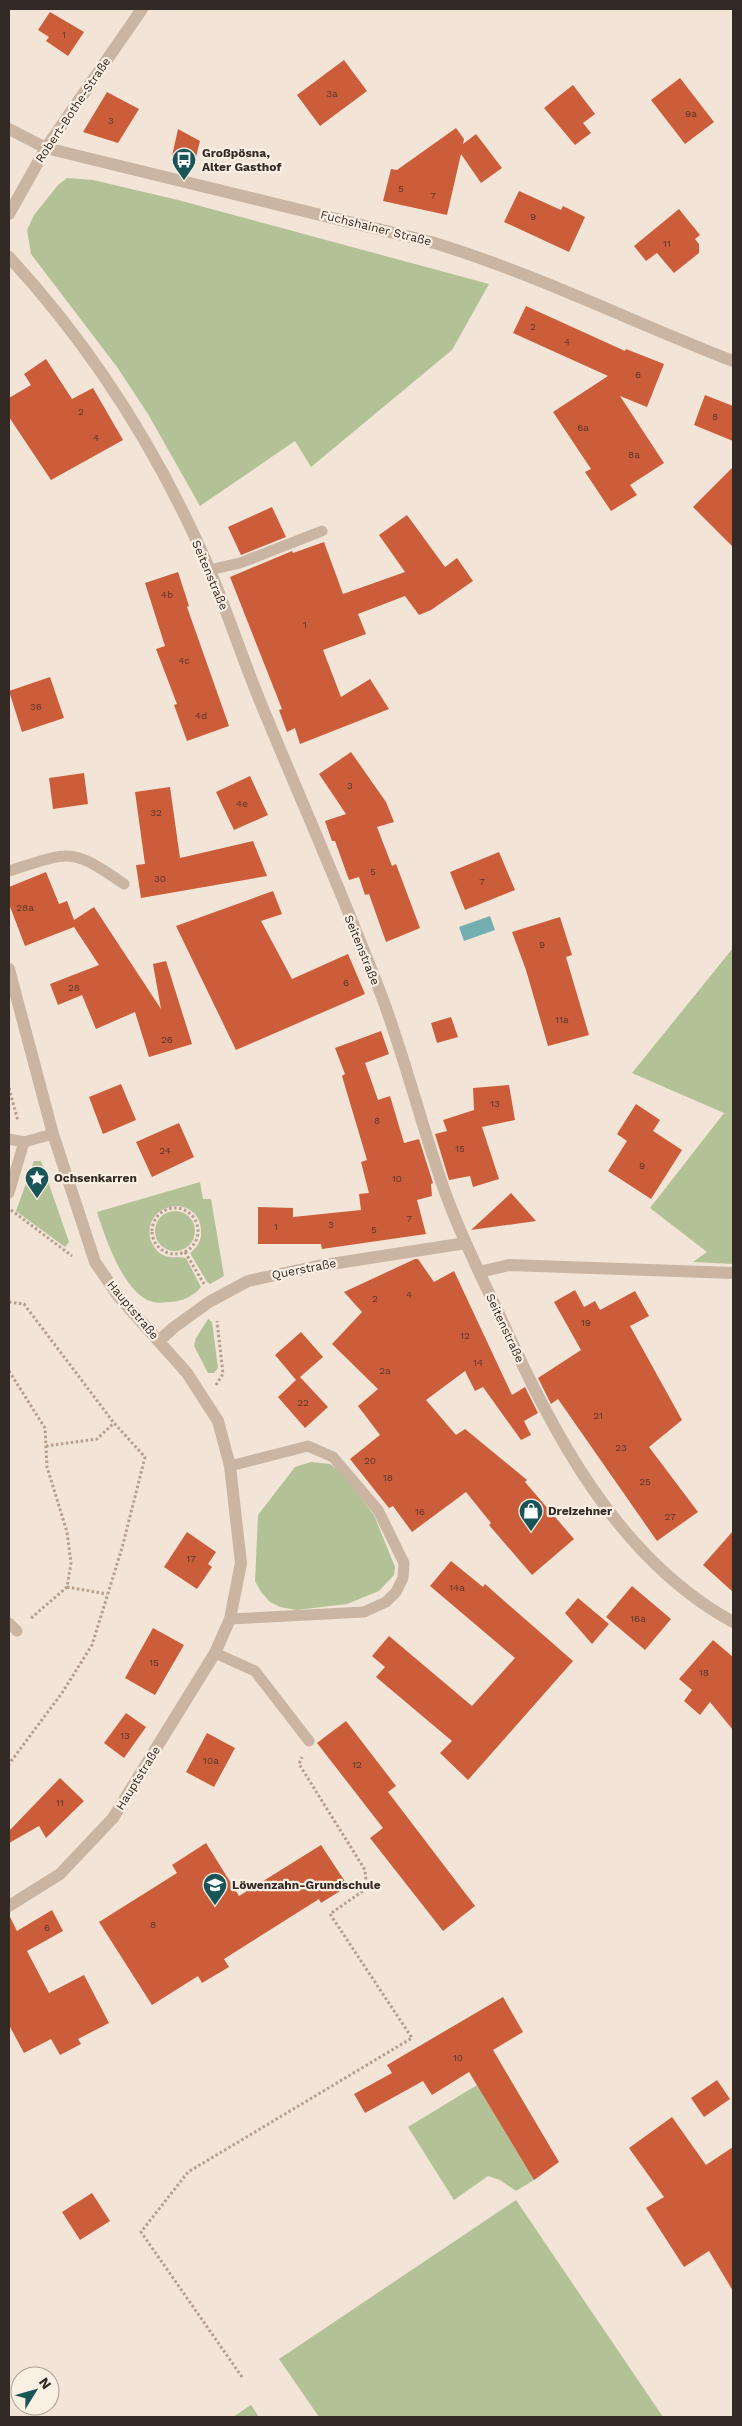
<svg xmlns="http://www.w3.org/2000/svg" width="742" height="2426" viewBox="0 0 742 2426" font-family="'Work Sans',sans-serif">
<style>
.green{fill:#b3c196}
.water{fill:#74aeb0}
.building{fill:#cc5d3b}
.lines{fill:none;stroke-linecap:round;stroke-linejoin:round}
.path{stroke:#b69e8d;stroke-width:3;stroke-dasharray:2.5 2.5;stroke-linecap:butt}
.service{stroke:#cab4a2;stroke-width:11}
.minor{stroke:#cab4a2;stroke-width:12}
.tertiary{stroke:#cab4a2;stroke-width:12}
.labels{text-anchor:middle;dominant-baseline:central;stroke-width:4.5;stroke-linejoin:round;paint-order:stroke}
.number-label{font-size:10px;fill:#5a372a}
.street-label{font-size:12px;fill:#342a25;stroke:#faefe3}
.poi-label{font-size:12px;font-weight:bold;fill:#342a25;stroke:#faefe3;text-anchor:start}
</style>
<rect width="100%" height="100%" fill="#f2e5d7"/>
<path class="green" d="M67,178L93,180L178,200L489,284L452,350L311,467L295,441L200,506L148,414L117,367L31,254L27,230L34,215L58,185Z
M733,948V1264L693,1262L707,1252L650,1208L724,1113L632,1073Z
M34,1161H41L69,1242L65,1247L16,1211Z
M200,1182L203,1199H211L224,1276L210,1284L207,1282L190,1253C197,1248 202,1240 201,1230C199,1194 144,1201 150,1237C151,1244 157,1252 163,1255C171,1259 179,1256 186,1258L201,1287C194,1296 181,1302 168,1302C163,1303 157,1303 153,1302C124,1295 105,1237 97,1212Z
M155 1231a20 20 0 1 1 40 0a20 20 0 1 1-40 0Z
M208,1319L212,1322L218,1368L214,1373H208L194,1346L196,1338Z
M311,1462L330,1464L342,1473L374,1515L395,1567L394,1575L379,1591L347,1604L297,1610L280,1607L270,1602L261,1592L255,1581L258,1515L295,1467Z
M477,2085L534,2180L516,2191L500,2180L488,2176L454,2200L408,2127Z
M516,2200L663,2417H319L279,2359Z
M251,2405L259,2417H233Z"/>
<path class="water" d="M490,916L495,930L464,941L459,927Z"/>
<path class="building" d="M50,12L84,32L68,56L46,41L49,37L38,30Z
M344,60L367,91L320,126L297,95Z
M680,78L714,122L685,144L651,100Z
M573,85L595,114L583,123L591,133L575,145L544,108Z
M107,92L139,109L118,143L83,132Z
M456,128L464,139L463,144L476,134L502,168L481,183L461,154L447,215L383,201L391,169L397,170Z
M178,129L200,141L195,161L172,156Z
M519,191L561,210L563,206L585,217L569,252L504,222Z
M679,209L700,235L695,239L699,244V253L674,273L657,253L646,261L634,246Z
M526,306L625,351L626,349L664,364L647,407L620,396L664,463L630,485L637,495L611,511L585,472L591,469L553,412L608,376L513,333Z
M46,359L72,399L93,388L123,440L51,480L9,417V398L31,385L24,374Z
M705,395L733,406V441L694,425Z
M733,467V547L693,507Z
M272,507L286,537L241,555L228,527Z
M407,515L445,567L457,558L473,581L431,610L419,615L405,596L358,614L366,634L323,650L341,697L370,679L389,709L300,744L295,728L287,732L279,710L282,709L230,577L292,551L293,553L324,542L343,594L405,572L379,535Z
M178,572L189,606L187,607L229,726L187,741L174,705L177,704L156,649L165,646L145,583Z
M50,677L64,718L22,732L9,691Z
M351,752L386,802L394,822L377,827L392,866L396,864L420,928L386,942L369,894L365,895L359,877L349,880L335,841H332L325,821L346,814L319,774Z
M84,773L88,804L53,809L49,778Z
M250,776L268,815L234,830L216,792Z
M170,787L180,858L253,841L267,876L141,898L136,865L145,864L135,792Z
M499,852L515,890L465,910L450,872Z
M46,872L59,904L67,901L74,920L94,907L161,1009L153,964L166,961L192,1044L149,1057L135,1012L96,1029L82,995L58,1005L50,984L99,965L74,927L25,946L9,904V887Z
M273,891L282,914L261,921L292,979L348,954L365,994L236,1050L176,926Z
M560,917L572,955L566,957L589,1035L548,1046L526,970L512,932Z
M451,1017L458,1037L437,1043L431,1023Z
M381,1031L389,1054L365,1063L378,1100L390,1096L404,1143L419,1139L433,1183L431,1184L432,1196L417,1200L426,1234L322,1249L321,1244H258V1207L293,1208V1217L361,1210L359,1194L369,1193L361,1162L367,1160L342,1076L345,1074L335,1048Z
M121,1084L136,1120L103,1134L89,1097Z
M509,1085L515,1120L482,1127L499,1179L473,1187L470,1176L449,1180L435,1134L447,1131L443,1120L474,1110L473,1088Z
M636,1104L660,1120L653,1131L682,1150L651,1199L608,1171L627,1141L617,1134Z
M179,1123L194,1157L152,1177L136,1142Z
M511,1193L536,1221L471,1230Z
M415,1259H418L434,1282L454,1271L512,1395L525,1387L538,1413L524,1421L531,1435L521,1440L483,1387L475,1391L465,1371L426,1400L456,1435L465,1429L527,1480L525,1482L574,1539L532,1575L489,1525L491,1523L466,1492L412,1532L393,1506L389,1508L350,1459L380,1435L358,1406L378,1389L332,1344L362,1312L344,1292Z
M575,1290L584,1307L595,1301L600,1310L635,1291L649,1316L630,1326L682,1420L649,1447L698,1512L657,1541L558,1399L551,1404L538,1378L581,1350L554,1302Z
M301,1332L323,1357L300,1377L328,1407L305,1428L278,1397L296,1380L275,1355Z
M733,1531V1592L703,1565Z
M187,1532L216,1552L208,1564L212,1567L197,1589L164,1567Z
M451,1561L483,1587L485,1584L573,1661L468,1780L440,1753L452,1741L376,1677L385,1667L372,1656L389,1636L472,1706L515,1658L430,1586Z
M632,1586L671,1619L645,1650L606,1617Z
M578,1598L609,1624L592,1644L565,1613Z
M153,1628L184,1645L155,1695L125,1678Z
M713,1640L733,1657V1730L710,1702L700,1715L684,1701L692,1690L679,1679Z
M126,1713L146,1727L124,1758L104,1743Z
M346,1721L396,1786L388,1792L475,1906L443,1931L370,1838L383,1828L317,1743Z
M207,1733L235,1748L214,1787L186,1772Z
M60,1778L84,1801L46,1838L39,1826L9,1843V1831Z
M206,1843L239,1896L321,1845L348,1886L321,1903L319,1899L224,1959L229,1967L202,1983L198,1976L152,2005L99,1922L177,1873L172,1865Z
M52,1910L63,1931L27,1951L49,1993L84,1975L109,2023L78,2039L81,2044L60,2055L51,2039L24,2053L9,2025V1915L17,1931Z
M503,1997L523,2032L493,2050L559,2162L534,2180L469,2072L432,2095L423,2081L365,2113L354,2094L392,2073L387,2065Z
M717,2080L730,2099L704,2117L691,2098Z
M672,2117L706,2165L733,2147V2291L709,2251L684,2267L646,2208L664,2197L629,2148Z
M92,2193L110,2221L80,2240L62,2212Z"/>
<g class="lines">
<path class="path" d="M9,1088L18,1121
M152 1231a23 23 0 1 1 46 0a23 23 0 1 1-46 0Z
M11,1210L72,1256
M185,1252L204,1284
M9,1302L24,1304L114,1423L145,1457L122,1548L92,1645L62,1693L9,1764
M9,1371L45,1428L47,1467L67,1532L71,1563L67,1587L30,1619
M216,1385L223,1374L217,1321
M46,1446L97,1439L114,1423
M67,1587L107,1594
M242,2377L141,2232L188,2172L412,2038L330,1914L363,1891L366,1881L365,1870L299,1764L302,1757"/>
<path class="service" d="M209,570L240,563L322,531
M9,871C69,852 70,846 124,884
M9,1139L24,1142
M9,1193L24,1142L53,1134
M230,1619L364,1612L386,1602L396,1592L403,1578L404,1563L378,1510L333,1457L308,1446L230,1466
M9,1623L17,1631
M215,1653L255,1671L309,1741"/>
<path class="minor" d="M9,214L46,148L142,9
M9,257C91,346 156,448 205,559C226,607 242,658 262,706C302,803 345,899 382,997C406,1061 422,1128 445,1192C460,1234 480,1274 499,1314C552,1431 616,1558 733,1622
M9,969L53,1134L95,1262L119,1297L187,1373L218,1421L230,1466L241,1563L230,1619L215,1653L113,1818L60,1874L9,1906
M479,1272L509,1265L733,1273
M159,1341L173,1328L209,1302L248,1281L318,1266L466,1243"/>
<path class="tertiary" d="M9,129L46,148L431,242C534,273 632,322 733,361"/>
</g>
<defs>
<symbol id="bus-pin" viewBox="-11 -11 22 30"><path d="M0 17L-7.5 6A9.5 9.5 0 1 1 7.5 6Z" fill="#195457" stroke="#faefe3"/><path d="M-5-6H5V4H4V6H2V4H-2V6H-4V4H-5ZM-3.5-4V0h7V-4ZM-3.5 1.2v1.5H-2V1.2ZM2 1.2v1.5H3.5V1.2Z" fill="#fff"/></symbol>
<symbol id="sight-pin" viewBox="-11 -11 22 30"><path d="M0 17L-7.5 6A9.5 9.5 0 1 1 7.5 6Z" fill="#195457" stroke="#faefe3"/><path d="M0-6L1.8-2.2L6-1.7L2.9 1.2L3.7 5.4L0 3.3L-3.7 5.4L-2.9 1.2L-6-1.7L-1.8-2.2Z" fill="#fff"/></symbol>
<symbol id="shop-pin" viewBox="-11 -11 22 30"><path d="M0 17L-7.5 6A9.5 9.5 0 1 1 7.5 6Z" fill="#195457" stroke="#faefe3"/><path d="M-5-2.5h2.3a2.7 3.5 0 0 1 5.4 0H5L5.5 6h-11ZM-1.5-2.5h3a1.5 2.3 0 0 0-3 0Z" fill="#fff"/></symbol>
<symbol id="school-pin" viewBox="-11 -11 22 30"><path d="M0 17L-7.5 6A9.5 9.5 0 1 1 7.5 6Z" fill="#195457" stroke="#faefe3"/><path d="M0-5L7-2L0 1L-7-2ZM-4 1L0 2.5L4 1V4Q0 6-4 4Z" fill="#fff"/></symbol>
</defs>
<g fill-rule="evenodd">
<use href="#bus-pin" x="170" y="146" width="28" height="38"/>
<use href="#sight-pin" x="23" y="1164" width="28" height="38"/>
<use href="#shop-pin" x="517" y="1497" width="28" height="38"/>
<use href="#school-pin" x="201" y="1871" width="28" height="38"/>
</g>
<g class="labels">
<g class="number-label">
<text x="64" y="34">1</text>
<text x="332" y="93">3a</text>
<text x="691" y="113">9a</text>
<text x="111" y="120">3</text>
<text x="401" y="188">5</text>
<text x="433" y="195">7</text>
<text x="533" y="216">9</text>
<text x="667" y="243">11</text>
<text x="533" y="326">2</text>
<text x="567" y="341">4</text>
<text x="638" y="374">6</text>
<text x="81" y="411">2</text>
<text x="715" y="416">8</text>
<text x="583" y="427">6a</text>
<text x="96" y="437">4</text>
<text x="634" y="454">8a</text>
<text x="167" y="594">4b</text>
<text x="305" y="624">1</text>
<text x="184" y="660">4c</text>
<text x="36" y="706">36</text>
<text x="201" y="715">4d</text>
<text x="350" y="785">3</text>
<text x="242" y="803">4e</text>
<text x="156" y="812">32</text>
<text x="373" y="871">5</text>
<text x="160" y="878">30</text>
<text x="482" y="881">7</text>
<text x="25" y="907">28a</text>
<text x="542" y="944">9</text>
<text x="346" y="982">6</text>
<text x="74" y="987">28</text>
<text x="562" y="1019">11a</text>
<text x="167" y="1039">26</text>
<text x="495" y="1103">13</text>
<text x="377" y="1120">8</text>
<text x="460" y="1148">15</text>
<text x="165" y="1150">24</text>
<text x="642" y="1165">9</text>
<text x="397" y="1178">10</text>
<text x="409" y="1218">7</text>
<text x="331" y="1224">3</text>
<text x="276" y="1226">1</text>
<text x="374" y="1229">5</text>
<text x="409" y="1294">4</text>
<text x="375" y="1298">2</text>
<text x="586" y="1322">19</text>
<text x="465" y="1335">12</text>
<text x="478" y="1362">14</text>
<text x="385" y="1370">2a</text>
<text x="303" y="1402">22</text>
<text x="598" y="1415">21</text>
<text x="621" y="1447">23</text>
<text x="370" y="1460">20</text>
<text x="388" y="1477">18</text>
<text x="645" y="1481">25</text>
<text x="420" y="1511">16</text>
<text x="670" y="1516">27</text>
<text x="191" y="1558">17</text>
<text x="457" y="1587">14a</text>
<text x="638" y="1618">16a</text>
<text x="154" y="1662">15</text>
<text x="704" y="1672">18</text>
<text x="125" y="1735">13</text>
<text x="211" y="1760">10a</text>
<text x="357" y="1764">12</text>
<text x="60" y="1802">11</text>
<text x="153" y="1924">8</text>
<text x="47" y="1927">6</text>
<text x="458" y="2057">10</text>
</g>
<g class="street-label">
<text transform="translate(73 110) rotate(-56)">Robert-Bothe-Straße</text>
<text transform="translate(376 228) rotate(14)">Fuchshainer Straße</text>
<text transform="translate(210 575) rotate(67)">Seitenstraße</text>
<text transform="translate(362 950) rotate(68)">Seitenstraße</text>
<text transform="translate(304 1269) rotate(-11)">Querstraße</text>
<text transform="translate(133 1310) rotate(50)">Hauptstraße</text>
<text transform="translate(505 1328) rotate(65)">Seitenstraße</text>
<text transform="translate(138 1778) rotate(-58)">Hauptstraße</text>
</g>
<g class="poi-label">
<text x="202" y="153">Großpösna,<tspan x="202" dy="14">Alter Gasthof</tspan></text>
<text x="54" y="1178">Ochsenkarren</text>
<text x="548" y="1511">Dreizehner</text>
<text x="232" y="1885">Löwenzahn-Grundschule</text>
</g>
</g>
<rect width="742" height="2426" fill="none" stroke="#342a25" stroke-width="20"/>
<g transform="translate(35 2391) rotate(53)"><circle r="24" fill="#faefe3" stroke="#aba097"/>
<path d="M0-4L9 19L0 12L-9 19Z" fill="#195457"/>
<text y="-8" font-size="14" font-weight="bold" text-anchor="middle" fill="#342a25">N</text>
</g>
</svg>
